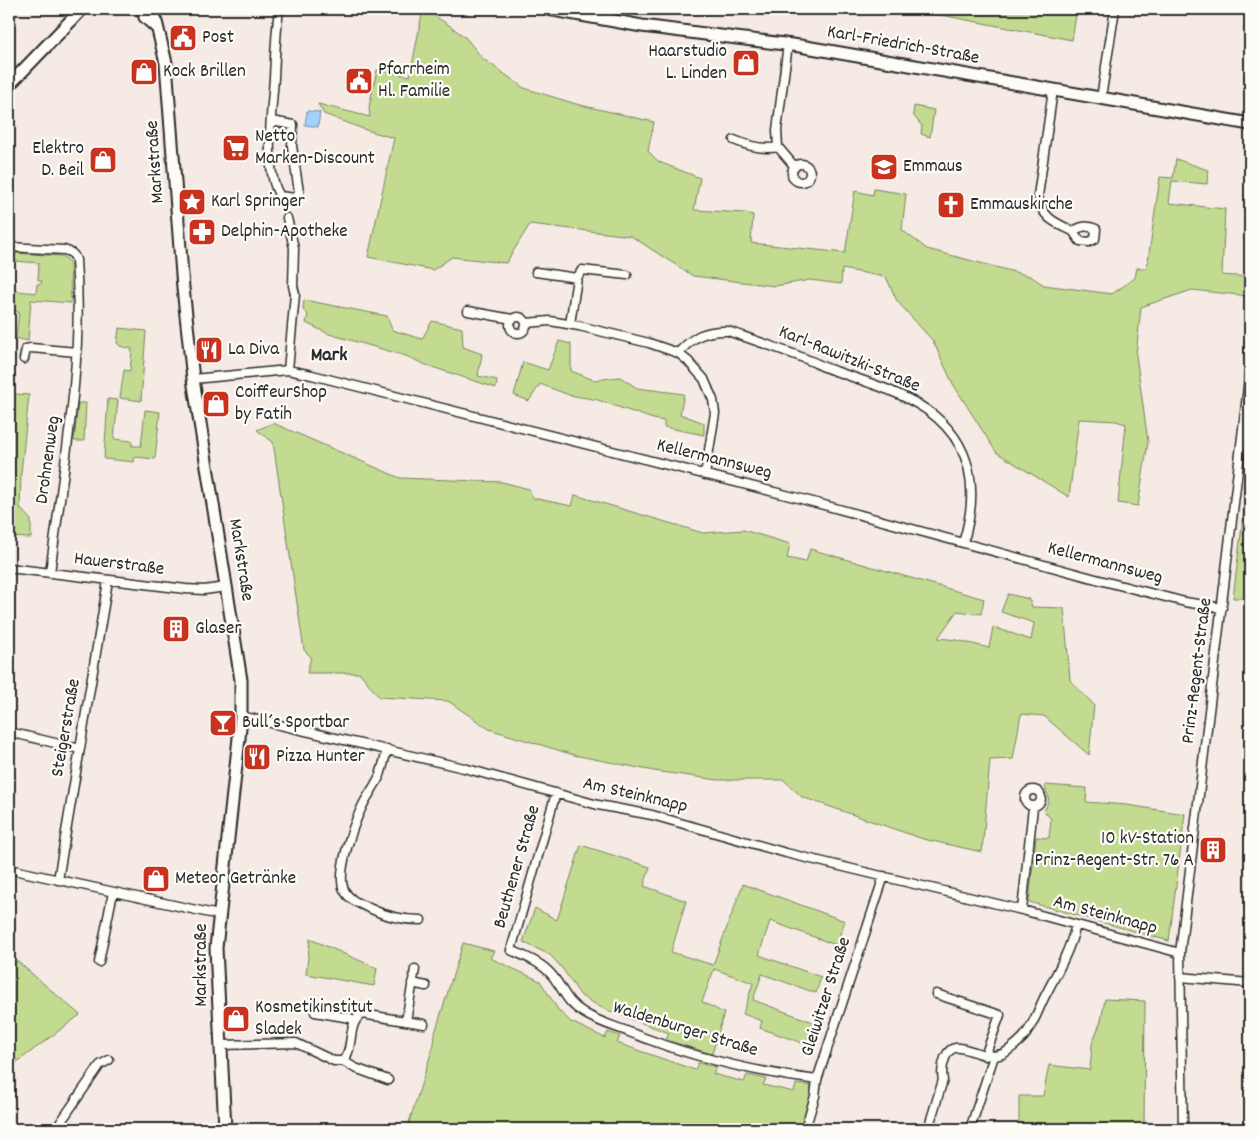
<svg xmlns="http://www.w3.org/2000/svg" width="1259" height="1138" viewBox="0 0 1259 1138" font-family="Dekko,sans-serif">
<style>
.green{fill:#c3db91;stroke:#77835e}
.water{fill:#a1d1fd;stroke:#728fa9}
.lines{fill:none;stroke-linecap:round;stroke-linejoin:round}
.street-casing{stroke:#2b2b2b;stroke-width:11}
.secondary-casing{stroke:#2b2b2b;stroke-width:15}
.street{stroke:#fdfcf7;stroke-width:8}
.secondary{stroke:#fdfcf7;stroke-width:11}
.labels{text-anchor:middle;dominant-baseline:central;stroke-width:4.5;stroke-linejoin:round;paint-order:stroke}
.poi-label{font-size:19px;fill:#2b2b2b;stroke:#fdfcf7;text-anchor:start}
.street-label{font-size:19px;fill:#2b2b2b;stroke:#fdfcf7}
.neighbourhood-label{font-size:20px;font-weight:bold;fill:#2b2b2b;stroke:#fdfcf7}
</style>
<rect width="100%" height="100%" fill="#f6eae4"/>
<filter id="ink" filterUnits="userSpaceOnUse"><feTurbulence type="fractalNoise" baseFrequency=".02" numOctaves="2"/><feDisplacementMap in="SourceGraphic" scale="10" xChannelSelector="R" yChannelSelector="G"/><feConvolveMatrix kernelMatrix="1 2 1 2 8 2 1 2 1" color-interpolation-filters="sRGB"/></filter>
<g filter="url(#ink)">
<path class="green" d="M423,9L449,25L466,38L482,58L524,88L576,104L654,122L648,151L659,162L700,178L694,210L745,213L753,215L751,243L845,253L855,191L873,195L874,189L906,194L902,230L927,249L1030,276L1044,285L1112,294L1135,278L1137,268H1147L1160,177L1173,178L1176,159L1208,170L1207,184L1172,181L1169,203L1225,209L1222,275L1249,277L1248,296L1192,290L1141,307L1136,355L1148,442L1138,506L1118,503L1126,424L1116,421L1079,419L1069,497L996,452L953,384L933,341L897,301L886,277L842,269L841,284L810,280L775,286L693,276L631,236L530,224L506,263L452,257L433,270L368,257L394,138L366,130L324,114L318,104L370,117L369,107L377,70L410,76Z
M864,9H1077L1072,40L925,12Z
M914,106L934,110L930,137L921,134L922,126L913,115Z
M15,253L61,256L67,259L70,264L71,303L31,300L28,341L16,338L19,312L9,311V290L36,293L37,284H41L42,281L38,280L39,263L15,261Z
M304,300L387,316L392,330L422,339L432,321L462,328L463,347L482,354L478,376L497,380L496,388L426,365L406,356L329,334L306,323L308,315L303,310Z
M119,328L146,331L141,401L120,398L124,370L130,371L132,349L120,346L117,343Z
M559,341L571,344V371L594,380L620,377L637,388L684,394L680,414L704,423V435L664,427V421L653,419L598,400L569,395L540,384L529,401L514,395L523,362L548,370Z
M15,394L29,395L21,473L20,508L31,520V538L9,537V426L12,395Z
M108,399L118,400L114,439L132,441V446H141L145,410L160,412L155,459L135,457L134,462L104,459Z
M78,403H86L84,441H74Z
M273,423L400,478L502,482L529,489L533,498L572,506L575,495L703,533L743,530L790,544L787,558L806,562L810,549L984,599L981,614L957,611L938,638L957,640L989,648L993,627L1031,640L1034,623L1001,612L1008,594L1029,599L1032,607L1064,608L1070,680L1094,705L1089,755L1044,716L1021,714L1013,759L990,760L982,852L923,839L802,797L784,780H718L654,771L574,755L489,729L448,701L379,697L360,673H307L311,657L304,650L273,442L257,430Z
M1250,461V598H1233Z
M1045,785L1087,788L1086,802L1127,805L1185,814L1169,941L1029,902L1036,837L1049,838L1051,819L1044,811C1053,794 1046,799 1045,785Z
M581,845L650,867L644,886L686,901L671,952L713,965L743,884L845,921L836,945L770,921L759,955L821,977L816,993L762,974L753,1000L813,1022L805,1044L760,1028L762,1021L743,1014L753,983L714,969L702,1002L724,1013L712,1054L666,1040L669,1033L604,1009L581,996L562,968L550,955L523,942L535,908L557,920Z
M310,939L377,968L374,986L306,974Z
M463,943L494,951L490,958L540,981L559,1011L571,1022L605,1038L608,1032L620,1036L617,1043L695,1070L698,1063L717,1067L713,1074L744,1082L747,1075L766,1079L763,1085L794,1092L796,1084L813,1086L803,1129H407L434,1044L435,1033Z
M17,961L80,1015L9,1068V971Z
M1105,999L1145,1001L1144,1129H1019V1096H1043L1049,1065L1090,1070L1092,1044L1101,1021Z"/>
<path class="water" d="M307,111L320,112L318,127L305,125Z"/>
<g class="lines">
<defs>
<path id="street" d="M788,44L777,130L778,147L795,167
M1053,90L1038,196C1041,217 1055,223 1073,231C1082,226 1087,225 1096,229L1095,239L1089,242L1080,241L1073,231
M1101,98L1115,9
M272,121L293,125L292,146L299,192L295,198L280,196C263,171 272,109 274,78C275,55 276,32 279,9
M734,140C748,146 763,150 778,147
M792 173a9 9 0 1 1 18 0a9 9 0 1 1-18 0Z
M287,218L294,248L293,286L295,294L288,370
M9,247L64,250C70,252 74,253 76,260C84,365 63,469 50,573
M536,272L577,278
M468,311L512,319
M510 325a8 8 0 1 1 16 0a8 8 0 1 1-16 0Z
M526,323L550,321L579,326L649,343L678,353L688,361L704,379L713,400L715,413L705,475
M570,324L577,278L582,270L627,275
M678,353C694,336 705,330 728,331C756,341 784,350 811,361C818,364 825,368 832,370C864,381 899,391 927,410C974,443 979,492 963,543
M24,359L26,349L31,348L77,352
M193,379L288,370L312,375L798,498L1107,582L1185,602L1222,608
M9,568L186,589L204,590L226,587
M241,716L464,768L598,805L652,815L786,853L1022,910L1180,953
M9,732L80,749
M387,749C385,758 383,767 380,775C375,787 366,797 361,809C353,826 336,873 344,890C349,900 360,904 369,908C385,916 402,920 421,920
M1025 798a8 8 0 1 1 16 0a8 8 0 1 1-16 0Z
M556,793L511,950C524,956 540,962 550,973C564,988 564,1001 584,1013C598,1022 614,1026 629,1032C689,1056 753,1072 817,1080
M9,869L219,915
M58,880L108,581
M1022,910L1033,807
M99,962L113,892
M1180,977L1250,983
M412,983L426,986
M936,994L1000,1015L985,1056
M315,1012L350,1018L355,1021
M406,1021L415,969
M221,1045L296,1043L334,1061H343L355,1068L388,1080
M343,1061C355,1048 346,1024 362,1014L424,1024
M56,1129L100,1065L109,1060
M805,1129L815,1096L817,1080L884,876
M928,1129L943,1080C941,1072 942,1066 945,1058C955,1031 982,1067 1006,1052C1013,1047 1021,1041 1026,1034C1034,1023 1039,1008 1045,996C1057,973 1070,950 1076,925
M970,1129L994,1056
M1183,1129L1180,953L1250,370"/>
<path id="secondary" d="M142,9L145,17L156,27
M153,9L166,63L183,288L193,379L241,680V716L239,738L216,948L225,1129
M548,9L642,26L800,46L1250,124
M9,85L82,9"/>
</defs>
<use href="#street" class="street-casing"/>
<use href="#secondary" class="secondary-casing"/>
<use href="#street" class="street"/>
<use href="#secondary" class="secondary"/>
</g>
</g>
<defs>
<symbol id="civic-square" viewBox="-11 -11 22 22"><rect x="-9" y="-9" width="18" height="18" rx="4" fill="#c8321e" stroke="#fdfcf7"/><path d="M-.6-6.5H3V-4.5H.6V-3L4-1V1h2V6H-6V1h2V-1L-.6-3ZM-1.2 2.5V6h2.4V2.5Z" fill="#fff"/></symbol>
<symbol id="shop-square" viewBox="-11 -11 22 22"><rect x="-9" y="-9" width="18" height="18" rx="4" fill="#c8321e" stroke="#fdfcf7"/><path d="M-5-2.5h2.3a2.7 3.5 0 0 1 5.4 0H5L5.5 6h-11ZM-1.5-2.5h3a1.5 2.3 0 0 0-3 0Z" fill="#fff"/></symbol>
<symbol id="supermarket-square" viewBox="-11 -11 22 22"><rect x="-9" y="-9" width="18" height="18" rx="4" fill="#c8321e" stroke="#fdfcf7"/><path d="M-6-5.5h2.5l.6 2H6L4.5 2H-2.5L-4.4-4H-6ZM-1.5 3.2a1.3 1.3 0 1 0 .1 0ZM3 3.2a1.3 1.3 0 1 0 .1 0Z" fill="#fff"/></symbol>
<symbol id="school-square" viewBox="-11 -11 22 22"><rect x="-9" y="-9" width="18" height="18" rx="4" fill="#c8321e" stroke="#fdfcf7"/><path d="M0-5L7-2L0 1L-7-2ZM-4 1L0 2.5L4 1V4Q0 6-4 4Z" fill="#fff"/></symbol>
<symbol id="sight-square" viewBox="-11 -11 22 22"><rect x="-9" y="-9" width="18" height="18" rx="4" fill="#c8321e" stroke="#fdfcf7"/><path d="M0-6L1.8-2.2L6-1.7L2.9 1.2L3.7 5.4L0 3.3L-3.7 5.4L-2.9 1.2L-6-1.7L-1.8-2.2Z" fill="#fff"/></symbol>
<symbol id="church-square" viewBox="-11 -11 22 22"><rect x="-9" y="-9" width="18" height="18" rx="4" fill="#c8321e" stroke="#fdfcf7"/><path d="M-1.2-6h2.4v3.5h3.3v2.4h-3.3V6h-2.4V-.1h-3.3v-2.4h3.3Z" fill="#fff"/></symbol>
<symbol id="pharmacy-square" viewBox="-11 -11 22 22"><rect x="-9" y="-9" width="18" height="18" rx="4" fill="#c8321e" stroke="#fdfcf7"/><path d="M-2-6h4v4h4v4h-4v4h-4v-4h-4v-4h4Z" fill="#fff"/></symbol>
<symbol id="restaurant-square" viewBox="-11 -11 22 22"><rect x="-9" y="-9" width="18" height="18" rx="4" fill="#c8321e" stroke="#fdfcf7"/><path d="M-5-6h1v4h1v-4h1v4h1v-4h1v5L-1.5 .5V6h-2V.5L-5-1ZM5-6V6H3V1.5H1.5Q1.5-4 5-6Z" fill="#fff"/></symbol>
<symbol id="building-square" viewBox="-11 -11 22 22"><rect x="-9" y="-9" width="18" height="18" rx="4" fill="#c8321e" stroke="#fdfcf7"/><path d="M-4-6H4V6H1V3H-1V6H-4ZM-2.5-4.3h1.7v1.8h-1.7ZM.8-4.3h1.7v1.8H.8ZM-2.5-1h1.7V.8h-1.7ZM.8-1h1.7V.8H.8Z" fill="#fff"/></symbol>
<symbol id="bar-square" viewBox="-11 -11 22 22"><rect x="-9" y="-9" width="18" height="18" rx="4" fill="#c8321e" stroke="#fdfcf7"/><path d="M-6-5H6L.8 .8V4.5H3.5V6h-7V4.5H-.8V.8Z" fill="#fff"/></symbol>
</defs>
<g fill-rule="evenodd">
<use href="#civic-square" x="167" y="22" width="32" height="32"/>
<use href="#shop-square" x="730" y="47" width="32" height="32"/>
<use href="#shop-square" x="128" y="56" width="32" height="32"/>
<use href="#civic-square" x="343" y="65" width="32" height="32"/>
<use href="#supermarket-square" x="220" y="132" width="32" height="32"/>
<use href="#shop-square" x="87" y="144" width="32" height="32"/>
<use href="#school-square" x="868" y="151" width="32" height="32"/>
<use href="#sight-square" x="176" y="186" width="32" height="32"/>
<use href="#church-square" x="935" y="189" width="32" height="32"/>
<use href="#pharmacy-square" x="186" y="216" width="32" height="32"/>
<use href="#restaurant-square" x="193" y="334" width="32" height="32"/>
<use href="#shop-square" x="200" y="388" width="32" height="32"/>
<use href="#building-square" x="160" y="613" width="32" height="32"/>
<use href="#bar-square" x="207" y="707" width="32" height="32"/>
<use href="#restaurant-square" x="241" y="741" width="32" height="32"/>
<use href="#building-square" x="1197" y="834" width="32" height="32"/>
<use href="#shop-square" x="140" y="863" width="32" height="32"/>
<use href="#shop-square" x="220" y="1003" width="32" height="32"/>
</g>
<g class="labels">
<g class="poi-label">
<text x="202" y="38">Post</text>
<text x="727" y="52" text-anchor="end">Haarstudio<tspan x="727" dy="22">L. Linden</tspan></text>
<text x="378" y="70">Pfarrheim<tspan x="378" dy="22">Hl. Familie</tspan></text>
<text x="163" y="72">Kock Brillen</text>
<text x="255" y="137">Netto<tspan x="255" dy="22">Marken-Discount</tspan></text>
<text x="84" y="149" text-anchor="end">Elektro<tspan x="84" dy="22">D. Beil</tspan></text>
<text x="903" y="167">Emmaus</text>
<text x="211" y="202">Karl Springer</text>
<text x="970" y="205">Emmauskirche</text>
<text x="221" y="232">Delphin-Apotheke</text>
<text x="228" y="350">La Diva</text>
<text x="235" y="393">CoiffeurShop<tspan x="235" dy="22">by Fatih</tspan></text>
<text x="195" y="629">Glaser</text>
<text x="242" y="723">Bull´s Sportbar</text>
<text x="276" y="757">Pizza Hunter</text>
<text x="1194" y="839" text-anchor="end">10 kV-Station<tspan x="1194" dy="22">Prinz-Regent-Str. 76 A</tspan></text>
<text x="175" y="879">Meteor Getränke</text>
<text x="255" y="1008">Kosmetikinstitut<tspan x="255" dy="22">Sladek</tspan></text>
</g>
<g class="street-label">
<text transform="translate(903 46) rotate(10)">Karl-Friedrich-Straße</text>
<text transform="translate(156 162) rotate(-94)">Markstraße</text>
<text transform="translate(849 360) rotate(22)">Karl-Rawitzki-Straße</text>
<text transform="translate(49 460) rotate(-82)">Drohnenweg</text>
<text transform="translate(714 460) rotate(14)">Kellermannsweg</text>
<text transform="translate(240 560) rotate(81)">Markstraße</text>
<text transform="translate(1105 564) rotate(15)">Kellermannsweg</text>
<text transform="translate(119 565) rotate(7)">Hauerstraße</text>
<text transform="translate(1198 671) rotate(-83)">Prinz-Regent-Straße</text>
<text transform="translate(67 728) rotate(-80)">Steigerstraße</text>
<text transform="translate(635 796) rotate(13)">Am Steinknapp</text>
<text transform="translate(518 867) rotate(-74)">Beuthener Straße</text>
<text transform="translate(1105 916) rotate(15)">Am Steinknapp</text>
<text transform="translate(202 965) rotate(-90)">Markstraße</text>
<text transform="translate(827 997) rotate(-72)">Gleiwitzer Straße</text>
<text transform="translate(685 1030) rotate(17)">Waldenburger Straße</text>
</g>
<g class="neighbourhood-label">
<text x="329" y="356">Mark</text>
</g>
</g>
<rect width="1259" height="1138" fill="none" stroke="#fdfcf7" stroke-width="30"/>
<rect x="15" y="15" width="1229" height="1108" fill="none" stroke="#2b2b2b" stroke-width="2" filter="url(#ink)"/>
</svg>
